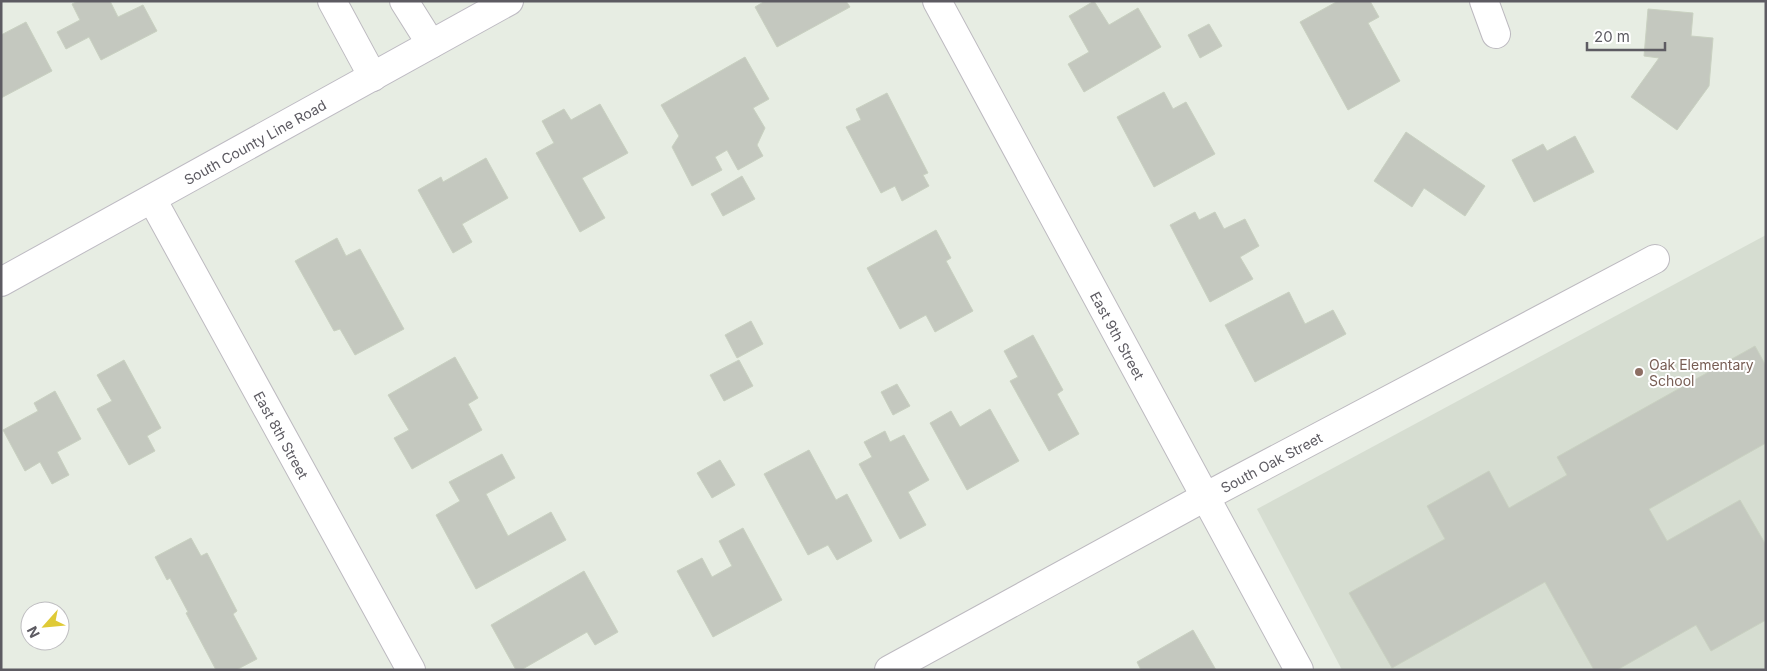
<svg xmlns="http://www.w3.org/2000/svg" width="1767" height="671" viewBox="0 0 1767 671" font-family="Inter,sans-serif">
<style>
.education{fill:#d6ddd1}
.building{fill:#c4c8bf;stroke:#c9d1c1}
.lines{fill:none;stroke-linecap:round;stroke-linejoin:round}
.minor-casing{stroke:#bdbac0;stroke-width:30}
.secondary-casing{stroke:#bebbc3;stroke-width:30}
.minor{stroke:#fff;stroke-width:28}
.secondary{stroke:#fff;stroke-width:28}
.education-dot{fill:#8d6e63;stroke:#fff;stroke-width:2}
.labels{text-anchor:middle;dominant-baseline:central;stroke-width:4;stroke-linejoin:round;paint-order:stroke}
.street-label{font-size:14px;fill:#5d5b62;stroke:#fff}
.education-label{font-size:14px;fill:#785e54;stroke:#fff;text-anchor:start}
</style>
<rect width="100%" height="100%" fill="#e7ede3"/>
<path class="education" d="M1766,235V670H1342L1257,509Z"/>
<path class="building" d="M78,1H110L118,17L143,5L157,31L101,60L89,37L66,49L57,32L80,20L72,4Z
M765,1H846L850,7L777,47L755,7Z
M1094,1L1109,25L1138,8L1161,47L1084,92L1068,64L1089,52L1069,16Z
M1338,1H1370L1379,17L1368,23L1400,81L1348,110L1300,22Z
M1648,9L1693,13L1691,36L1713,38L1709,86L1677,130L1631,97L1659,58L1644,56Z
M26,22L52,71L1,98V35Z
M1209,24L1222,46L1200,58L1188,35Z
M745,57L769,99L753,108L765,128L757,145L763,156L738,170L727,150L715,157L722,170L692,186L672,147L679,136L661,105Z
M1164,92L1173,109L1186,102L1215,154L1154,187L1117,117Z
M887,93L928,173L923,175L929,186L902,201L895,186L881,193L846,127L861,120L856,109Z
M600,104L628,153L582,178L605,218L580,232L536,153L554,143L542,121L564,109L571,120Z
M1406,132L1485,186L1465,216L1424,188L1412,207L1374,181Z
M1575,136L1594,172L1534,202L1512,160L1543,144L1547,151Z
M486,158L508,198L462,224L472,242L453,253L418,190L441,177L443,182Z
M742,176L755,199L723,216L711,194Z
M1195,212L1199,220L1215,212L1224,229L1245,219L1259,246L1240,257L1253,279L1210,302L1170,225Z
M936,230L951,258L946,261L973,311L935,332L926,315L900,329L867,268Z
M337,238L346,256L360,249L404,329L355,355L340,329L334,331L295,261Z
M1289,292L1305,324L1333,310L1346,334L1255,382L1225,325Z
M751,321L763,344L737,358L725,335Z
M1033,335L1063,390L1057,394L1079,434L1049,451L1010,381L1018,377L1004,351Z
M1755,346L1766,366V443L1649,509L1667,541L1740,500L1766,545V620L1711,651L1696,625L1617,670H1594L1545,582L1392,668L1349,593L1445,539L1427,506L1489,471L1509,508L1567,475L1557,457Z
M455,357L478,398L468,404L482,430L412,469L394,438L409,430L388,395Z
M124,360L161,428L147,436L155,451L129,465L97,409L112,401L97,375Z
M739,360L753,386L724,401L710,375Z
M897,384L910,406L893,415L881,392Z
M55,391L81,439L57,452L69,475L52,484L40,462L25,471L3,430L38,411L34,403Z
M990,409L1019,461L967,490L930,423L951,411L960,427Z
M885,431L890,442L904,435L929,480L908,492L926,525L900,539L859,464L872,457L864,442Z
M809,450L836,500L847,494L872,541L837,560L828,545L808,555L764,474Z
M502,454L515,478L486,494L508,536L551,512L566,540L476,589L436,515L460,501L449,482Z
M720,460L735,485L712,498L697,473Z
M743,528L782,600L713,637L677,571L702,558L712,577L732,566L719,541Z
M191,538L201,556L207,553L237,611L233,614L257,659L236,670H216L186,613L188,612L170,578L167,580L155,557Z
M584,571L618,632L595,645L587,632L521,670H516L491,625Z
M1193,630L1216,670H1141L1137,662Z"/>
<g class="lines">
<defs>
<g id="minor">
<path d="M332,1L373,77"/>
<path d="M404,1L431,44"/>
<path id="s1" d="M937,1L1299,670"/>
<path d="M1484,1L1496,34"/>
<path id="s2" d="M152,199L411,670"/>
<path id="s3" d="M889,670L1205,497L1655,259"/>
</g>
<g id="secondary">
<path id="s4" d="M1,282L509,1"/>
</g>
</defs>
<use href="#minor" class="minor-casing"/>
<use href="#secondary" class="secondary-casing"/>
<use href="#minor" class="minor"/>
<use href="#secondary" class="secondary"/>
</g>
<circle class="education-dot" cx="1639" cy="372" r="5"/>
<g class="labels">
<g class="street-label">
<text stroke="none"><textPath href="#s4" startOffset="290">South County Line Road</textPath></text>
<text stroke="none"><textPath href="#s1" startOffset="380">East 9th Street</textPath></text>
<text stroke="none"><textPath href="#s2" startOffset="269">East 8th Street</textPath></text>
<text stroke="none"><textPath href="#s3" startOffset="435">South Oak Street</textPath></text>
</g>
<g class="education-label">
<text x="1649" y="364">Oak Elementary<tspan x="1649" dy="16">School</tspan></text>
</g>
</g>
<rect width="1767" height="671" fill="none" stroke="#5d5b62" stroke-width="5"/>
<g transform="translate(45 626) rotate(243)"><circle r="24" fill="#ffffff" stroke="#bebdc0"/>
<path d="M0-4L9 19L0 12L-9 19Z" fill="#dfca36"/>
<text y="-8" font-size="14" font-weight="bold" text-anchor="middle" fill="#5d5b62">N</text>
</g>
<path d="M1587 42v8h78v-8" fill="none" stroke="#5d5b62" stroke-width="2.5"/>
<text x="1594" y="42" font-size="15" fill="#5d5b62" stroke="#ffffff" stroke-width="4" paint-order="stroke">20 m</text>
</svg>
